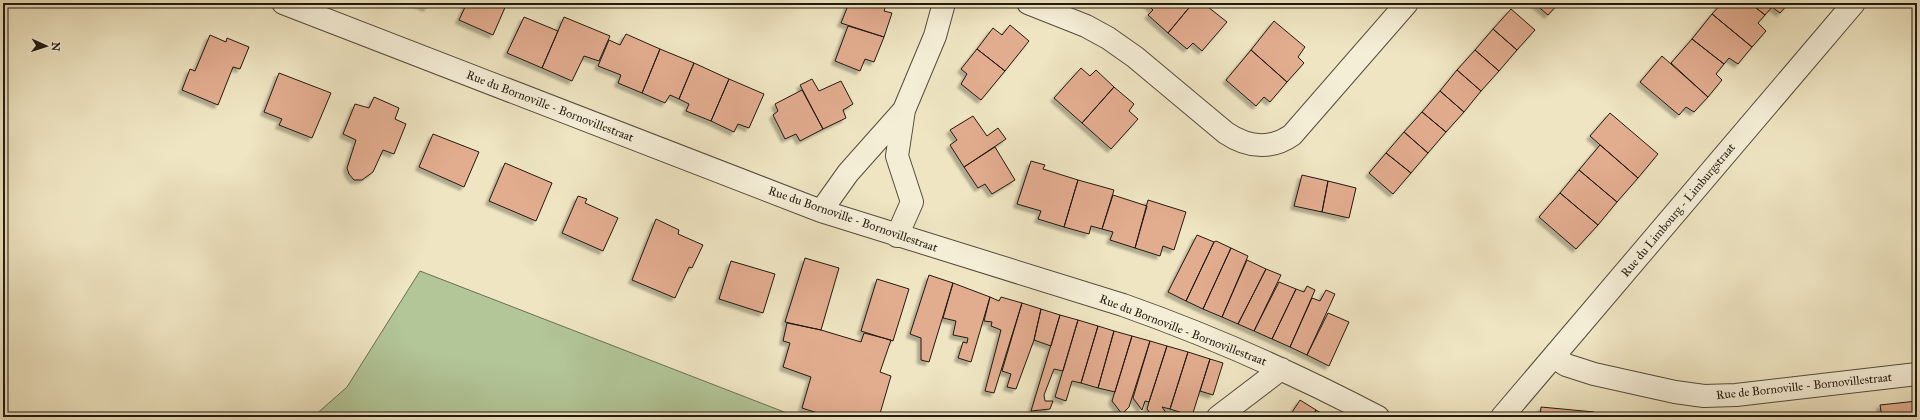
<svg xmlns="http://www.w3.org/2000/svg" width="1920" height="420" viewBox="0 0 1920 420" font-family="'IM FELL Great Primer',serif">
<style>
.green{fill:#b2c698;stroke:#6a7054}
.building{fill:#e2ac8f;stroke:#211a0f;filter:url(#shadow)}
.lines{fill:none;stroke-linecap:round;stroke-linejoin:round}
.street-casing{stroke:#544d3c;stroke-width:24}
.street{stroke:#f5eed7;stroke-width:22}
.labels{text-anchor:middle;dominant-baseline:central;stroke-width:3.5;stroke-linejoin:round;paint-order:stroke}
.street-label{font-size:12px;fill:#211a0f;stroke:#f5eed7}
</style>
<defs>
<filter id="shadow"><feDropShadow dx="-3.5" dy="3.5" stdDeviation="1" flood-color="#0004"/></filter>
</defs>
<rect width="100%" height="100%" fill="#efe5c2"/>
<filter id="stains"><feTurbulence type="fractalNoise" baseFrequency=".005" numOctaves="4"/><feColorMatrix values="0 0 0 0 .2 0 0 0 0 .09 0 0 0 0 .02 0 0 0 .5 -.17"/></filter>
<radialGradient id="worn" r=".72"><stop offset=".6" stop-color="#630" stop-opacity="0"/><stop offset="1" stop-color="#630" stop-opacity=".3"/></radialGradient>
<path class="green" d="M420,271L797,417H313L347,387Z"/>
<path class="building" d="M416,3H429L427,8Z
M467,3H507L493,35L459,20Z
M849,3H887L884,11L892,13L884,37L841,23Z
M1146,3H1193L1168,33L1148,15L1153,10Z
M1193,3H1203L1227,22L1202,51L1193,43L1187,49L1168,33Z
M1534,3H1559L1548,15Z
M1722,3H1750L1765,15L1758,23L1766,31L1752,47L1712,14Z
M1750,3H1789L1780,13L1772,7L1765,15Z
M1511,9L1535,30L1517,50L1493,29Z
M1712,14L1752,47L1738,64L1729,58L1724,64L1692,39Z
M524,17L558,31L542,68L507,53Z
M564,17L610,36L599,61L584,56L572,81L542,68Z
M1274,21L1305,47L1298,57L1304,63L1287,82L1251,50Z
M1010,25L1029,41L1005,71L977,49L993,28L1002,35Z
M848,26L884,37L874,62L865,59L860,71L835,61Z
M1493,29L1517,50L1499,71L1475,50Z
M626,34L660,49L642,93L618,83L621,75L598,66L609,40L620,45Z
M210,35L226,42L227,38L249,47L240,69L233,67L218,105L182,90L190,69L195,71Z
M1692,39L1724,64L1716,74L1722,80L1708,97L1671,63Z
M660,49L694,63L679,99L670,95L665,103L642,93Z
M977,49L1005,71L981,100L961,84L967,74L961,69Z
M1251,50L1287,82L1270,102L1264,97L1256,106L1226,80Z
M1475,50L1499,71L1481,91L1457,70Z
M1662,56L1708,97L1694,112L1686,107L1679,115L1640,82Z
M694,63L729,79L711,121L686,111L689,104L679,99Z
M1081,68L1090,76L1096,70L1114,87L1082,123L1054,98Z
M1457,70L1481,91L1464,112L1440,91Z
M279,73L331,93L312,138L279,125L282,119L264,112Z
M729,79L764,94L749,128L738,124L734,132L711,121Z
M812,79L819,91L841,81L853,104L843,110L846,118L823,129L800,85Z
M1114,87L1134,104L1129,111L1138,119L1111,149L1082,123Z
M802,90L823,129L800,141L796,134L785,139L773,115L778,111L775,104Z
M1440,91L1464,112L1446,132L1422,112Z
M374,97L399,108L395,119L406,124L394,154L383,150L373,172L362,180H354L349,174L347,168L356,140L343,134L355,104L369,108Z
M1422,112L1446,132L1428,153L1404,132Z
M1610,113L1658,154L1638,178L1590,136Z
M973,116L987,136L998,128L1006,139L964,167L950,145L957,140L950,130Z
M1404,132L1428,153L1411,173L1386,153Z
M433,134L479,152L464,187L419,167Z
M1600,145L1638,178L1617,202L1579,170Z
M995,147L1015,180L992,194L985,184L978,188L964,167Z
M1386,153L1411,173L1393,194L1369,173Z
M1031,161L1045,165L1043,169L1078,180L1064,227L1038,219L1041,211L1017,204Z
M505,163L552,183L536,221L489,201Z
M1579,170L1617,202L1598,225L1560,193Z
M1302,175L1328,181L1322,212L1294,206Z
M1078,180L1114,190L1102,229L1091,226L1089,234L1064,227Z
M1328,181L1356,188L1349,218L1322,212Z
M1560,193L1598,225L1576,249L1539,217Z
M1113,195L1147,206L1135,248L1110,240L1113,232L1102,229Z
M578,196L587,199L585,203L618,218L603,251L562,233Z
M1148,200L1186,212L1174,250L1163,246L1160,256L1135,248Z
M656,219L679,230L678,234L703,245L692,268L689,267L675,298L632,280Z
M1197,235L1214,242L1186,301L1168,292Z
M1216,241L1231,248L1203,309L1186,301L1214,242Z
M1231,248L1248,256L1222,317L1203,309Z
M805,258L839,268L821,330L785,322Z
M1247,260L1266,269L1238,324L1222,317Z
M731,261L775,274L763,313L719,299Z
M1266,269L1281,275L1254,331L1238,324Z
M929,275L953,283L929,362L921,360V338L910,334Z
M877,279L909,289L893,341L861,331Z
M1279,282L1296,289L1272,339L1254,331Z
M953,283L990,297L971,362L958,358L963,342L967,343L968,338L953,335L956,321L943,318Z
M1307,286L1315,290L1290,347L1272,339L1296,289L1304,292Z
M1326,290L1335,294L1307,355L1290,347L1312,298L1320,301Z
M990,297L999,301L1001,297L1022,303L994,393L985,391L1001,330L991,326L992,322L984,321Z
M1022,303L1041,309L1034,340L1016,389L1007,387L1011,374L1002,371Z
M1041,309L1060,315L1051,346L1034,340Z
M1328,313L1349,322L1329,366L1307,355Z
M1060,315L1078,320L1063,371L1054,369L1044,395L1045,401H1053L1050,409L1031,411Z
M1078,320L1098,326L1081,383L1072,381L1066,401L1055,397Z
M787,323L821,330L861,342L864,333L891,340L880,372L891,376L879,417H830L802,408L811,377L783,367L790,343L783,341Z
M1098,326L1114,331L1098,388L1081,383Z
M1114,331L1132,336L1115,392L1098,388Z
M1132,336L1150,341L1129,407L1122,414L1112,401Z
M1150,341L1167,346L1149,402L1145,401L1142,410L1133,398Z
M1167,346L1188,352L1170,409L1162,407L1169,417H1153L1147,409L1149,402Z
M1188,352L1210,359L1192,416L1170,409Z
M1210,359L1223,363L1213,395L1200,391Z
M1300,400L1316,410L1312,417H1289Z
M1917,401V417H1882L1880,405Z
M1541,407L1594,412L1593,417H1540Z
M1316,410L1328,417H1312Z"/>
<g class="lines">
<defs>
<path id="street" d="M283,3L821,211L1123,305C1211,336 1296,374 1378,417
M1028,3L1086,26L1108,38L1135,57L1226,133C1247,147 1271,150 1292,135L1407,3
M904,110L935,36L944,3
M821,211L848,173L904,110L897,156L912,202L897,236
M1554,357L1566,365L1594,374L1675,392L1704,396L1736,395L1917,374
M1218,417L1281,369
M1502,417L1854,3"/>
</defs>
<use href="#street" class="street-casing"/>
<use href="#street" class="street"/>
</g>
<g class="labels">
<g class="street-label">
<text transform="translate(550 106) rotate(21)">Rue du Bornoville - Bornovillestraat</text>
<text transform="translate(1678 210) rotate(-50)">Rue du Limbourg - Limburgstraat</text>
<text transform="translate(853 219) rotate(19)">Rue du Bornoville - Bornovillestraat</text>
<text transform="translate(1183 330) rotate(21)">Rue du Bornoville - Bornovillestraat</text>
<text transform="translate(1804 386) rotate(-6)">Rue de Bornoville - Bornovillestraat</text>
</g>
</g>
<rect width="1920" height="420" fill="none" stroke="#efe5c2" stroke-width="16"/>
<rect x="4" y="4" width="1912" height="412" fill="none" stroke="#211a0f" stroke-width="2"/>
<rect x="8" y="8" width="1904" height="404" fill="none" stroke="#211a0f"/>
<g transform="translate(46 46) rotate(93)" stroke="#f5eed7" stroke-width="3" paint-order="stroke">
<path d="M0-3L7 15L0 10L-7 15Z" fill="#211a0f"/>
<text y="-6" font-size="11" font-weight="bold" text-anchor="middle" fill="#211a0f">N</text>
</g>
<rect width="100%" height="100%" filter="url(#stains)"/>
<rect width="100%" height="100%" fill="url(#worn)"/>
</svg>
